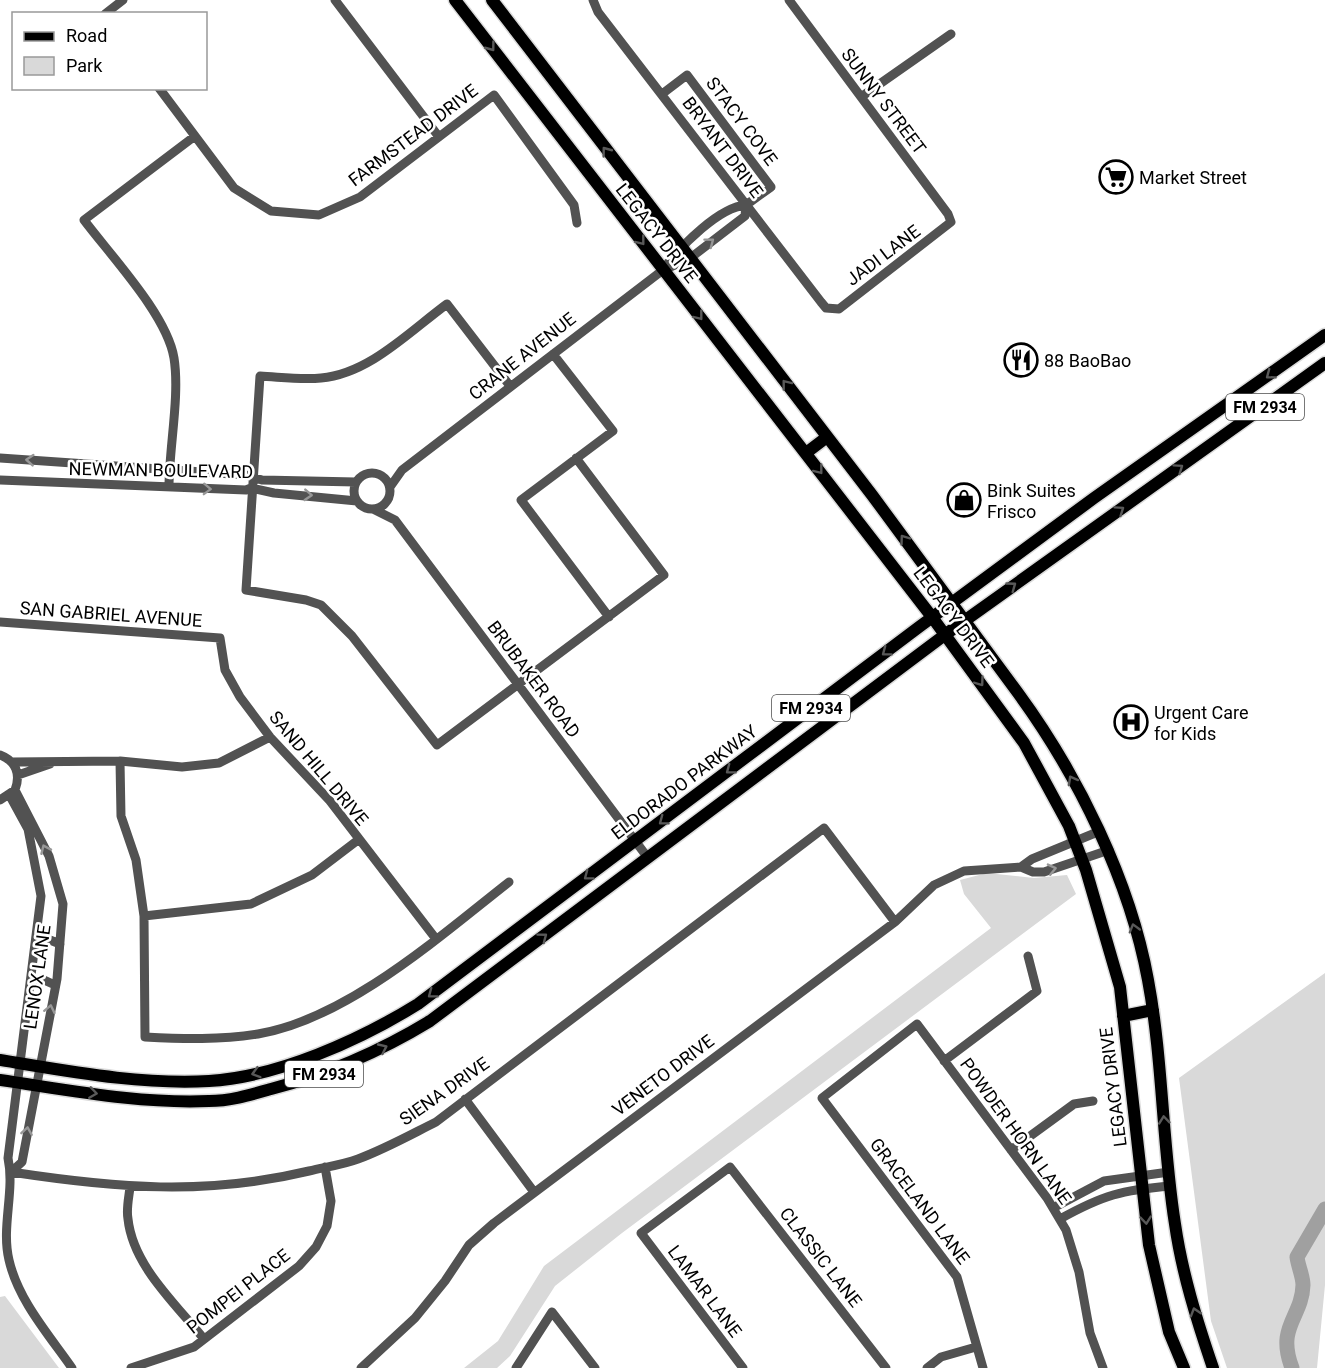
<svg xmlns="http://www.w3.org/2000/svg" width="1325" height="1368" viewBox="0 0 1325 1368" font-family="Roboto,sans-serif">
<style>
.green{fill:#d9d9d9}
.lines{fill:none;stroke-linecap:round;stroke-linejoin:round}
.river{stroke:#a0a0a0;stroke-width:15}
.major-casing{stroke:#dbdbdb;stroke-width:15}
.minor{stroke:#525252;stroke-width:9}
.major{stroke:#000;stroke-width:12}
.oneway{stroke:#595959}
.oneway2{stroke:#979797}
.labels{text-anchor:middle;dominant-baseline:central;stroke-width:5;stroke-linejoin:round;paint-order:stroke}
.shield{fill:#fff;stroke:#4c4c4c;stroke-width:1.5}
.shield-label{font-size:16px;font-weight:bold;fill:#000}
.street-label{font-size:18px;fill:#000;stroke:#fff}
.poi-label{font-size:18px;fill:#000;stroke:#fff;text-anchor:start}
</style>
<rect width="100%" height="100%" fill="#fff"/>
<path class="green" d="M987,873L1034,878L1067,875L1076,894L622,1233L555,1286L510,1356L497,1368H464L498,1341L544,1266L991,928L964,894L960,880Z
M1325,973V1285L1317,1368H1227L1211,1321L1179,1078Z
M5,1296L59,1368H0V1297Z"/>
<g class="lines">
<path class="river" d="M1292,1368C1276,1326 1302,1318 1303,1285C1303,1276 1298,1266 1297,1257L1325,1209"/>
<defs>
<path id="major" d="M455,0L932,617L1024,743L1069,826L1086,870L1120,987L1149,1245L1169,1332L1184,1368
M492,0L872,495L1018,693C1078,775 1130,881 1148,980C1163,1060 1162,1143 1175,1224C1182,1273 1197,1321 1213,1368
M806,453L827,437
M1123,1016L1153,1010
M0,1060C68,1071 140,1085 209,1081C278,1077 360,1040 418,1004L919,627L1094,498L1325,335
M0,1080C69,1090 139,1104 209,1101C230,1101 250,1095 271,1089C328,1074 379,1052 430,1021L946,634L1325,363"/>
</defs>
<use href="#major" class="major-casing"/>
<path class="minor" d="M335,0L439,137
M593,0L598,12L821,302L826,308L839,309L951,222L948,214L789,0
M105,14L123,0
M159,88L234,188L271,211L319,215L360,197L494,95L574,205L577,223
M662,94L687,75L771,187L746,205
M861,97L951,34
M665,267C681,246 719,207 746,205
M553,354L613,431L521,500L609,617
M510,386L447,304C410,331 369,374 321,378C301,380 280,377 260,376L246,590L306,600L321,605L352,636L437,745L664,575L576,458
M0,458L246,475L262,480L356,482
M354 491a18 18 0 1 1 36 0a18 18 0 1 1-36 0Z
M0,480L246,490L251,488L274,493L357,501
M169,487C169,448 180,396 174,358C167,315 111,256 84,220L195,136
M390,487L402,470L663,270L689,259L745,216L746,205
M373,509L395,520L648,858
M0,622L220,638L225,670L240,697L270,737L330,801L436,939
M0,755C16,761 21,774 15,790L0,800
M120,761L121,816L136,860L144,916L145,1037C183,1039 221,1040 258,1034C347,1019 440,936 509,882
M12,762L120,761L182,767L219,763L270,737
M18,775L50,764
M10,796L28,829L41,896L8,1158C15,1191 1,1227 9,1260C18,1300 49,1335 72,1368
M1021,867L1032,859L1100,831
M144,916L251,904L312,875L358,840
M36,943L50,940L60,944
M31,982L44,980L55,985
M944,1061L1037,991L1028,956
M465,1099L534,1192
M1011,1150L1074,1104L1093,1101
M11,1172C116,1188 205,1196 309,1171C325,1167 342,1165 358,1159C385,1149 410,1135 436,1122L824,828L895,922
M11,1172L22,1162L57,979L63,904L49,856L15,790
M130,1187C129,1197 126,1209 128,1219C133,1266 176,1304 204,1339
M1053,1208L1104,1181L1169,1172
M1060,1219C1103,1195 1122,1190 1171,1186
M131,1368L194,1347L299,1266L316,1247L327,1226L331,1201L325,1167
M361,1368L415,1318L445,1281L469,1245L494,1223L895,922L934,885L964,871L1021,867L1033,872H1044L1109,850
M516,1368L552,1312L595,1368
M743,1368L641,1233L730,1167L886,1368
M927,1368L941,1357L976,1347
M983,1368L957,1277L822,1098L917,1024L1047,1198L1066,1230L1079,1272L1090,1333L1103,1368"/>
<use href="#major" class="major"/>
</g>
<defs><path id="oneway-chevron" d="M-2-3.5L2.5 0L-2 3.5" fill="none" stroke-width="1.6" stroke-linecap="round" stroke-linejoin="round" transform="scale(1.5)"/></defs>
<g class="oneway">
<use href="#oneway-chevron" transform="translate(491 47) rotate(53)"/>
<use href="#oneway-chevron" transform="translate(606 151) rotate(-127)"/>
<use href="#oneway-chevron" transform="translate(641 241) rotate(52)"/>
<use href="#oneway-chevron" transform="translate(699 316) rotate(52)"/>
<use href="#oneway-chevron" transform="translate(1270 375) rotate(143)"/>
<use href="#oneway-chevron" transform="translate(786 384) rotate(-128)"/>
<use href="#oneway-chevron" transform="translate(1179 468) rotate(-35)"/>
<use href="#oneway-chevron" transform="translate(819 470) rotate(52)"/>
<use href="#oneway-chevron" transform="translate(1120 510) rotate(-35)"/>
<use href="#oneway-chevron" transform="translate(904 539) rotate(-126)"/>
<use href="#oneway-chevron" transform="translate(1012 586) rotate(-36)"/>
<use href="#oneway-chevron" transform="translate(886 652) rotate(143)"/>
<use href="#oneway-chevron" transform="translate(980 682) rotate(54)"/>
<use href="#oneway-chevron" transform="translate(730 770) rotate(143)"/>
<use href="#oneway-chevron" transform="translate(1072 780) rotate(-119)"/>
<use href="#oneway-chevron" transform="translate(663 821) rotate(143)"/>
<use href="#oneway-chevron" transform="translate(588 876) rotate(143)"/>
<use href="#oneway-chevron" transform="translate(1134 928) rotate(-106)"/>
<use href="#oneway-chevron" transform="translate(543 937) rotate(-37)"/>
<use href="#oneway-chevron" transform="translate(432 994) rotate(143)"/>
<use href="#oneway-chevron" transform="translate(383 1048) rotate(-25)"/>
<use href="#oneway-chevron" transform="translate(256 1073) rotate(164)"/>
<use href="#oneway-chevron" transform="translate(93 1093) rotate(8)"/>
<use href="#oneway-chevron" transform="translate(1164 1120) rotate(-96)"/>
<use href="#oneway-chevron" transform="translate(1146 1220) rotate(84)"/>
<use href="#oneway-chevron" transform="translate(1195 1312) rotate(-107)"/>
</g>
<g class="oneway2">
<use href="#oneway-chevron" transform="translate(710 242) rotate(-37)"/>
<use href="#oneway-chevron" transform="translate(30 460) rotate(-176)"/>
<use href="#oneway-chevron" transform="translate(207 489) rotate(2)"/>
<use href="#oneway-chevron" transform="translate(308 495) rotate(3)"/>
<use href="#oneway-chevron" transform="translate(45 849) rotate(-114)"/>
<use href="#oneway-chevron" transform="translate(1052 869) rotate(-13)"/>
<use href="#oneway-chevron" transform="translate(50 1009) rotate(-78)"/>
<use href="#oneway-chevron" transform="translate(27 1131) rotate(-81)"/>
</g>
<defs>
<symbol id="supermarket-ring" viewBox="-11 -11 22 22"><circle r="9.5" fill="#fff" stroke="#000" stroke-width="1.5"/><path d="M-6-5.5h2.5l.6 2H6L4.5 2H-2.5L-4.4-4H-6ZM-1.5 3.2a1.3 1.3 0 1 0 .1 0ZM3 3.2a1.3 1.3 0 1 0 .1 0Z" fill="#000"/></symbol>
<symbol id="restaurant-ring" viewBox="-11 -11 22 22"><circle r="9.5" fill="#fff" stroke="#000" stroke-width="1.5"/><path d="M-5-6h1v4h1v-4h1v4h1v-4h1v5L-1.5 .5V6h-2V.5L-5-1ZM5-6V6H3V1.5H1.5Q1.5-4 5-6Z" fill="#000"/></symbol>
<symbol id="shop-ring" viewBox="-11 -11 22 22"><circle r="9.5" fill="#fff" stroke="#000" stroke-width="1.5"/><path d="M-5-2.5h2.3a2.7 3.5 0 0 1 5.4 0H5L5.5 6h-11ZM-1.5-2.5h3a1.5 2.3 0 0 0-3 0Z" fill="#000"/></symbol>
<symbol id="hospital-ring" viewBox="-11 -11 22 22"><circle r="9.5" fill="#fff" stroke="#000" stroke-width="1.5"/><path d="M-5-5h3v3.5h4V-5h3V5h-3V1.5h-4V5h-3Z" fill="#000"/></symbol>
</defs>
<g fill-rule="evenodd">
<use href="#supermarket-ring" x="1097" y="158" width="38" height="38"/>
<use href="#restaurant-ring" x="1002" y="341" width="38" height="38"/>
<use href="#shop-ring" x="945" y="481" width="38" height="38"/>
<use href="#hospital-ring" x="1112" y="703" width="38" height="38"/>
</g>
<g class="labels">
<g class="shield">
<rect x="1226" y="394" width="78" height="26" rx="4.5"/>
<rect x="772" y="695" width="78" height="26" rx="4.5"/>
<rect x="285" y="1061" width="78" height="26" rx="4.5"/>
</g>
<g class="shield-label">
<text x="1265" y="407">FM 2934</text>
<text x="811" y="708">FM 2934</text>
<text x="324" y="1074">FM 2934</text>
</g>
<g class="street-label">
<text transform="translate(884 101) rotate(53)">SUNNY STREET</text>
<text transform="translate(742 121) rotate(53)">STACY COVE</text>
<text transform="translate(413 135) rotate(-37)">FARMSTEAD DRIVE</text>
<text transform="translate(723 147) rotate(53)">BRYANT DRIVE</text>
<text transform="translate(657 233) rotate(52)">LEGACY DRIVE</text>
<text transform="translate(883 255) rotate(-37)">JADI LANE</text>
<text transform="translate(522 356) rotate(-38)">CRANE AVENUE</text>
<text transform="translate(161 470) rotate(1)">NEWMAN BOULEVARD</text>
<text transform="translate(111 614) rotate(4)">SAN GABRIEL AVENUE</text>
<text transform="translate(954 617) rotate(53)">LEGACY DRIVE</text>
<text transform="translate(534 679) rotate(53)">BRUBAKER ROAD</text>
<text transform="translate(319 768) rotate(50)">SAND HILL DRIVE</text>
<text transform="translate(684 782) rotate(-37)">ELDORADO PARKWAY</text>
<text transform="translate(37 977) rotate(-82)">LENOX LANE</text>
<text transform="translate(663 1075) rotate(-37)">VENETO DRIVE</text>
<text transform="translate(1113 1087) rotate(-97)">LEGACY DRIVE</text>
<text transform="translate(444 1091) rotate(-35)">SIENA DRIVE</text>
<text transform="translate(1016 1131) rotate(54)">POWDER HORN LANE</text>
<text transform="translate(920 1201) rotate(53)">GRACELAND LANE</text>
<text transform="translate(821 1257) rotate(52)">CLASSIC LANE</text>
<text transform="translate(238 1291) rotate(-38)">POMPEI PLACE</text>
<text transform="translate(705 1291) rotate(53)">LAMAR LANE</text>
</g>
<g class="poi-label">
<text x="1139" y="177">Market Street</text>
<text x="1044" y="360">88 BaoBao</text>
<text x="987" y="490">Bink Suites<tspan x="987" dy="21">Frisco</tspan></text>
<text x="1154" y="712">Urgent Care<tspan x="1154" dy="21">for Kids</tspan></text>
</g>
</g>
<rect x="12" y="12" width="195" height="78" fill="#ffffff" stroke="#999999" stroke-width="1.5"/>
<rect x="24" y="32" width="30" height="9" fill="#000000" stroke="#999999" stroke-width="1.5"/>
<text x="66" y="42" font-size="18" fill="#000000">Road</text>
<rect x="24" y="57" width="30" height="18" fill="#d9d9d9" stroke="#999999" stroke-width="1.5"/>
<text x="66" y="72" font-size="18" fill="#000000">Park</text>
</svg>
